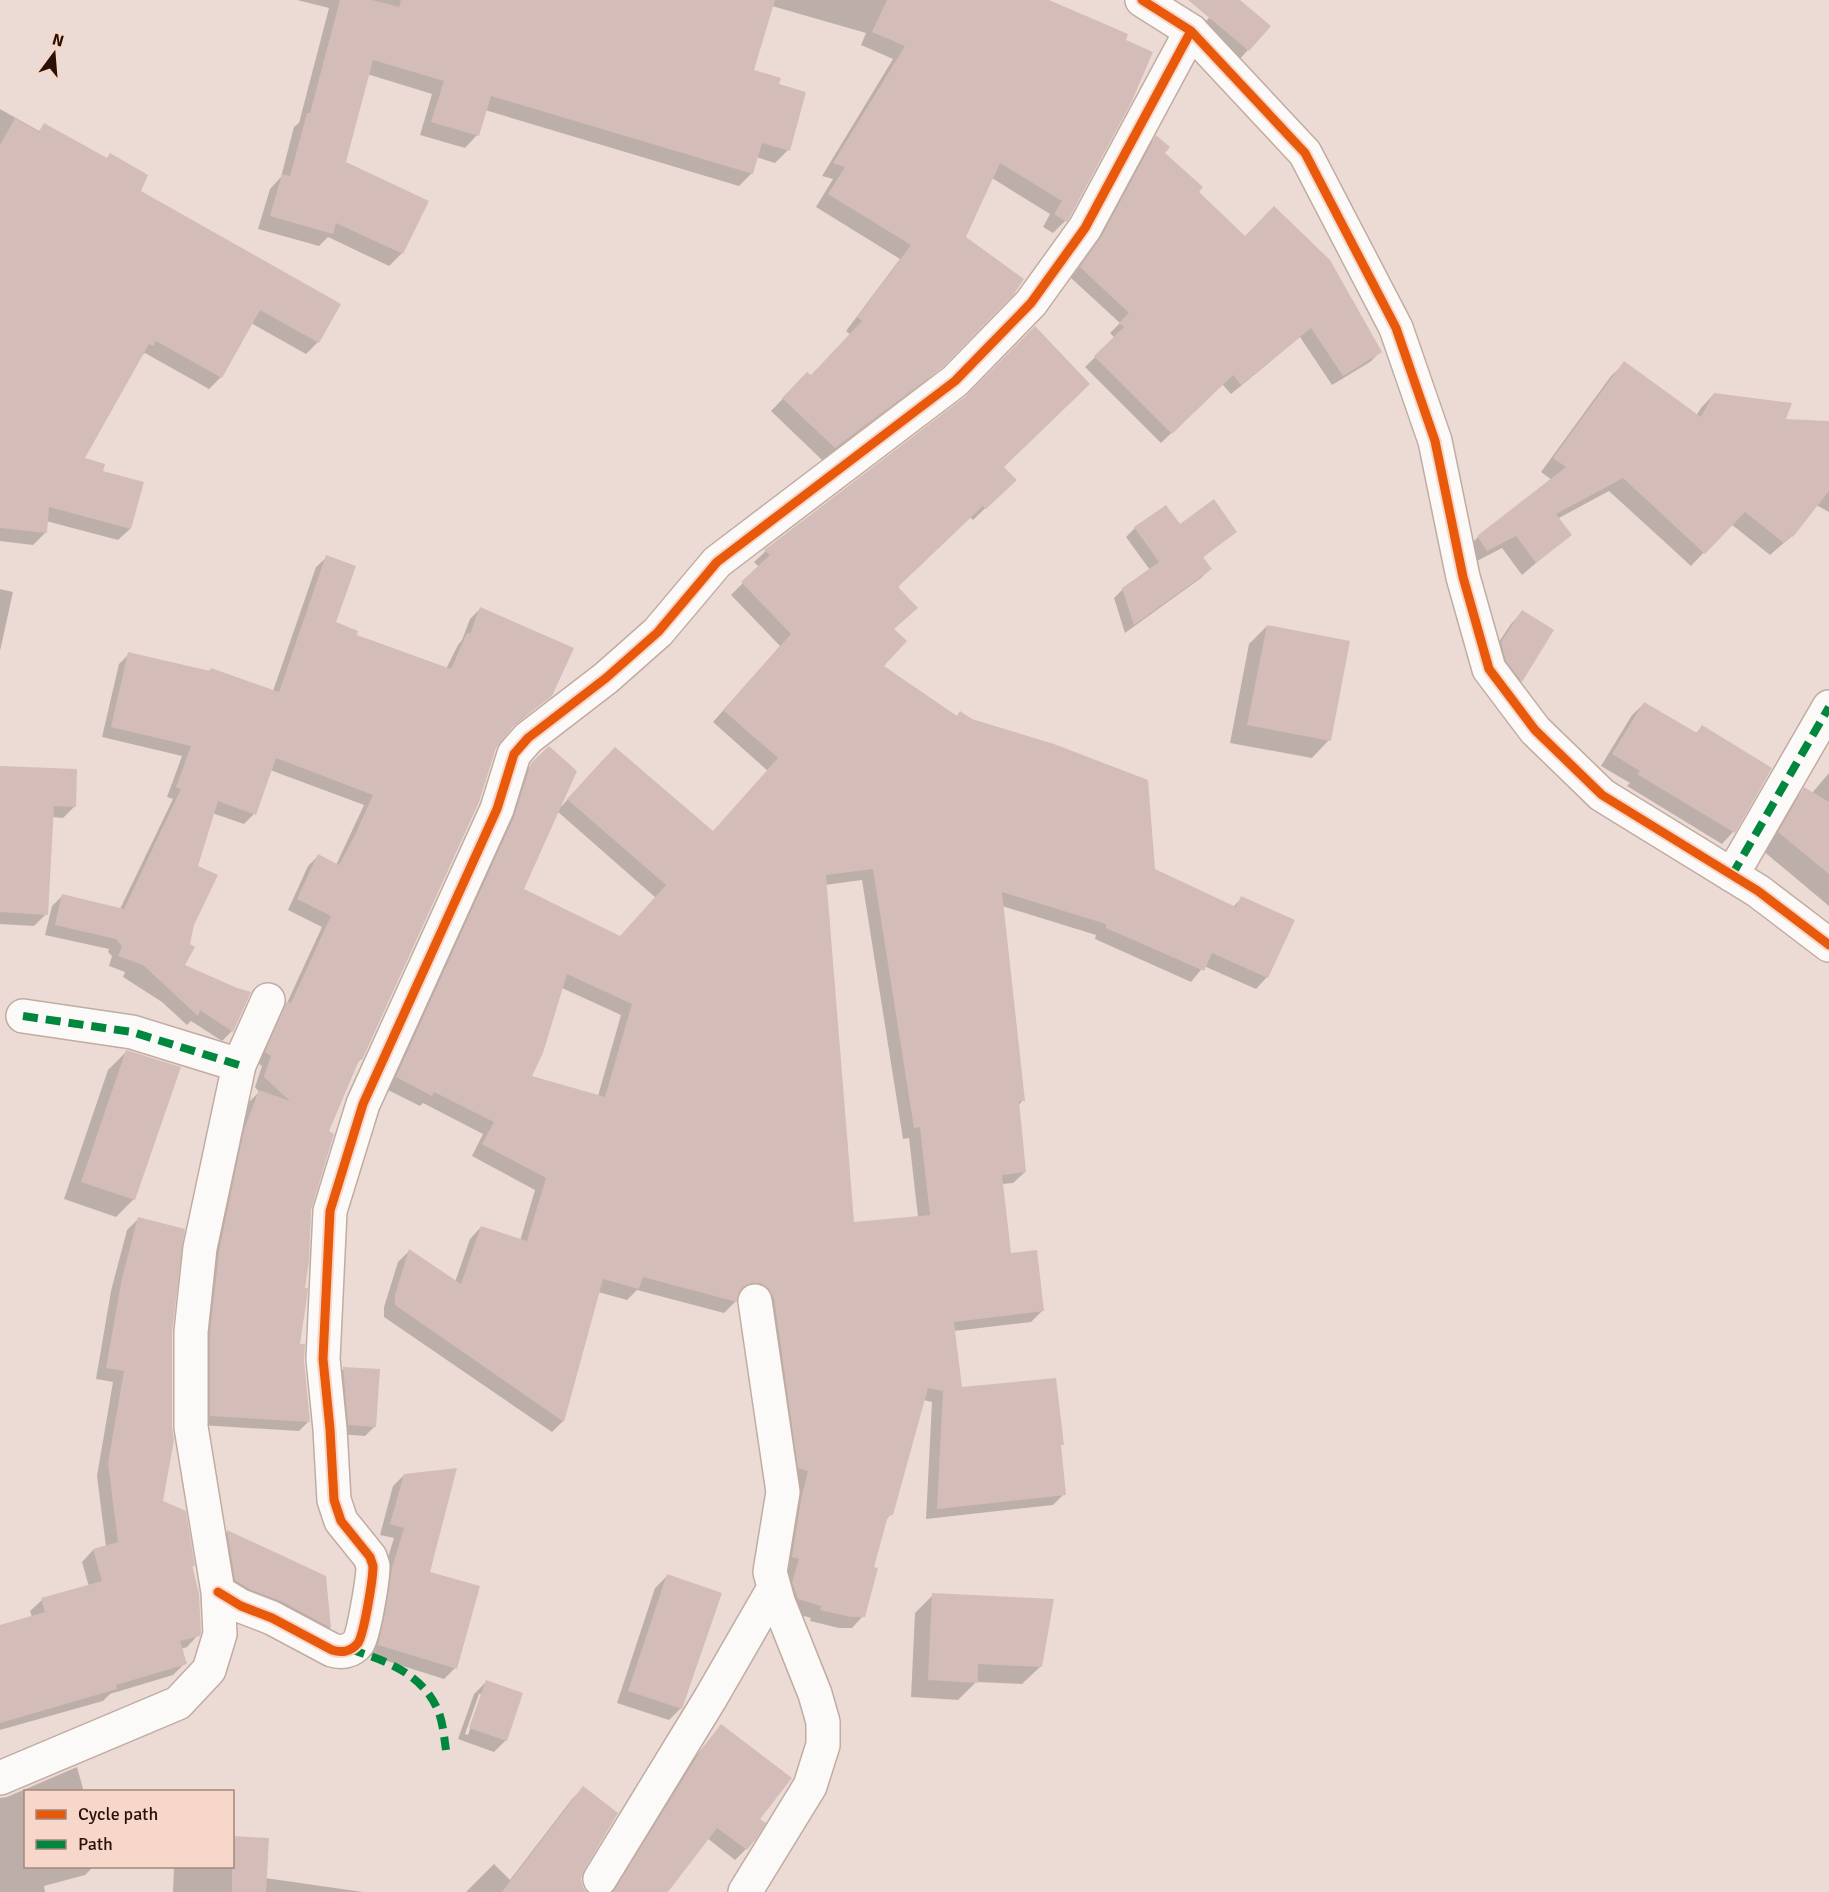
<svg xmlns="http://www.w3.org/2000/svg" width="1829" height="1892" viewBox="0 0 1829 1892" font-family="Signika,sans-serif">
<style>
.shadow{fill:#0003;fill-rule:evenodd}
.building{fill:#d4bdb8;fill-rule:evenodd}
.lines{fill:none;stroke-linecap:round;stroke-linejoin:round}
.minor-casing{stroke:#c1aca2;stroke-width:36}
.tertiary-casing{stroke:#c1aca2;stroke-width:36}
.minor{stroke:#fcfaf9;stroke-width:33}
.tertiary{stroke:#fcfaf9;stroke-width:33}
.quiet{stroke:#00873e;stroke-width:8;stroke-dasharray:15 8;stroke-linecap:butt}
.cycleway-casing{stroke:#f6d7ca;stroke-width:13}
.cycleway{stroke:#e8590c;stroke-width:9}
</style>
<rect width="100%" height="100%" fill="#ecdbd4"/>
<path class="shadow" d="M297,0H1045L1065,221L1053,233L1043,227L1050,214L992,178L964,237L1012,293L928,379L822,460L771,411L795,386L811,377L851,335L846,331L900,259L816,207L833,179L822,176L893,59L861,45L866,33L772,6L752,71L778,85L788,150L775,163L756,157L752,173L739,186L485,110L477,135L465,148L420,135L432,94L367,74L344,163L402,253L389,266L328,237L319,246L258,229L270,189L281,177L294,127L299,123L329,8Z
M1225,0H1237L1248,50L1237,62L1198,30Z
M0,109L39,131L44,125L106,159L110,155L139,192L318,342L306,354L251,323L221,377L209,389L145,353L140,357L83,459L101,472L130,529L118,540L46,521L45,533L33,545L0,541Z
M1156,137L1163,153L1196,192L1245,238L1380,352L1370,362L1332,385L1300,337L1231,394L1222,384L1161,443L1085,367L1115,338L1110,333L1120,323L1071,278L1092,249L1147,147Z
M1625,363L1696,416L1701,408L1714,394L1784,421L1829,423V512L1816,505L1792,536L1770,555L1731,524L1691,566L1609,491L1557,519L1570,534L1522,575L1502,548L1473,563L1465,550L1478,537L1552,480L1541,472L1611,376Z
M1002,467L1003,491L973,520L970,517L898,586L893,630L882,666L1154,870L1233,907L1242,898L1267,977L1256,989L1204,966L1191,982L1095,939L1096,935L1002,906L1023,1100L1018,1106L1025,1172L1013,1183L1002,1184L1010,1254L1042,1311L1031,1322L954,1331L960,1389L1062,1444L1059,1447L1064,1494L1053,1505L926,1519L932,1402L923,1400L891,1514L886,1520L872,1568L863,1616L852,1628H839L810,1621L811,1618L786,1611L781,1594L788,1570L781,1568L750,1294L736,1295L735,1302L724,1313L637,1290L627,1300L598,1292L563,1421L552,1432L384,1317V1307L398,1262L409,1251L455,1282L470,1239L481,1227L520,1241L535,1190L472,1156L483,1134L423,1103L420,1106L386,1089L520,776L549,748L559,809L603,760L712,833L768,771L713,722L780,646L731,595L759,567L754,562L768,549ZM557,811L656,898L620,938L522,890ZM862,880L903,1139L909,1138L918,1217L853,1223L825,885ZM562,988L621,1015L598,1096L530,1077Z
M1179,526L1235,532L1202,558L1210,569L1201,578L1125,633L1114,598L1123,589L1150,570L1126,537L1135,528Z
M327,557L334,623L355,636L446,669L458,645L462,640L470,619L480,609L551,695L510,729L495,747L361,1059L355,1065L327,1131L310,1210L298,1345L303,1361L309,1421L299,1431L200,1425V1344L235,1142L249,1102L259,1092L255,1087L262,1066L256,1062L276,1014L287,1003L322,927L288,910L308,866L318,856L336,865L364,805L270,770L254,814L244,824L212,813L196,866L192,925L183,966L232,1031L222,1041L191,1021L187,1025L162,1002L123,977L125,972L109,966L112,956L108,952L109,949L45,935L52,906L62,896L120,909L173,799L167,797L182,756L102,737L119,664L129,654L208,672L211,669L273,691L316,567Z
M0,589L13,592L0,651Z
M1522,612L1552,631L1521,681L1510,693L1490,655L1511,624Z
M1267,626L1329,740L1312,758L1230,743L1249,644Z
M1644,704L1695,734L1702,727L1770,768L1733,832L1722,844L1627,786L1630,783L1601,766L1632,715Z
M0,768L75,806L63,818L52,817L46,914L34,926L0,924Z
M1829,773V906L1762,850L1787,807L1805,789L1812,793Z
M126,1052L134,1199L116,1217L64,1199L108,1070Z
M138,1219L171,1332L162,1501L184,1512L193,1566L191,1568L198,1635L187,1647L181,1649L185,1663L173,1675L110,1694L103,1701L0,1730V1626L32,1617L30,1611L42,1600L89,1587L82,1562L93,1550L106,1547L97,1476L113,1382L96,1379L111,1291L127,1230Z
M343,1369L375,1426L365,1436L339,1434L334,1378Z
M404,1475L428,1573L455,1668L444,1679L368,1655L381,1580L394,1538L380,1535L393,1486Z
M227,1532L325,1577L330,1628L319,1639L224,1592L216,1543Z
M667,1576L681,1708L669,1720L617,1703L655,1588Z
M933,1595L1040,1667L1022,1684L976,1682L958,1700L911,1697L915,1613Z
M486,1682L506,1740L494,1752L458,1739L474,1694ZM479,1694H482L468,1735L465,1734Z
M721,1726L758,1819L764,1823L745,1850L735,1860L707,1838L666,1892H611L690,1763Z
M77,1767L84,1792H26V1866H94L85,1875L44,1886L45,1892H0V1798L7,1797Z
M583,1788V1869L580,1878L582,1888L585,1892H466L494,1864L510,1880L572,1799Z
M174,1866H232L265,1878L363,1892H173Z"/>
<path class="building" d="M340,0H372L399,7L401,0H775L754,70L781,78L779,84L806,92L790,151L762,143L753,174L491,96L479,136L431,122L444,81L373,60L346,162L429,201L403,254L336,223L333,234L270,216L282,174L290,176L307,113H310Z
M887,0H1049L1128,34L1126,40L1153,52L1131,103L1067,222L1054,214L1062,201L1000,163L966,237L1024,279L1014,294L943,367L835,448L782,398L807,372L811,375L862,321L857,317L911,245L828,194L845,167L833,163L905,46L872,32Z
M1188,0H1240L1271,26L1249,51Z
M15,118L39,132L44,123L107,158L110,153L148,175L141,191L341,304L319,343L260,310L222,378L156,341L153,346L149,344L85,458L105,464L103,471L144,482L131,529L49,507L47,533L0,528V145Z
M1156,135L1170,147L1165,153L1203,187L1199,192L1245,236L1274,206L1330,260L1382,352L1343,376L1311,328L1241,385L1233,375L1172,434L1094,356L1124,327L1119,323L1129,313L1080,267L1101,237Z
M1035,326L1090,384L1004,467L1017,480L986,509L983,506L899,586V588L918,608L894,629L907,641L884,666L957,716L960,711L972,719L1054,744L1148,780L1155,869L1236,907L1241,896L1295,920L1268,978L1212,953L1204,971L1106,928V924L1002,892L1025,1101H1019L1026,1172L1002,1175L1011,1253L1037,1250L1044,1311L954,1322L962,1387L1056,1378L1064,1445H1061L1066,1495L937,1509L943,1391L928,1388L893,1515L888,1516L874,1567L878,1568L865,1617H851L820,1610L821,1606L798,1599L792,1582L799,1559L792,1557L801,1500L808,1471L798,1468L774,1298L769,1289L761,1283H752L743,1287L738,1294L737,1302L643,1277L639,1289L603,1279L564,1422L395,1305V1295L409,1249L461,1284L481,1226L527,1241L546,1178L482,1144L494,1122L434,1092L432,1096L396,1077L514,817L531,763L549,746L577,771L524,889L620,936L666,885L567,799L615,747L713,831L778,758L723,710L791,634L741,582L770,555L764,550L767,548L966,396ZM873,869L914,1128L920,1127L930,1215L854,1222L826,875ZM567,974L632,1004L605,1097L532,1076L543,1053Z
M1624,361L1701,417L1714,393L1792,403L1786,419L1829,421V491L1793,537L1791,535L1784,543L1745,512L1705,554L1623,478L1556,514L1572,535L1536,563L1516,536L1487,551L1477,536L1566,467L1553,458Z
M1214,499L1237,532L1203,557L1212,569L1134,625L1122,588L1159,562L1134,527L1166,505L1180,524Z
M326,555L356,566L336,622L358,631L357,635L451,669L467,633L470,634L480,607L574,648L552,696L516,723L496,748L479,802L362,1060L360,1058L329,1131L334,1134L311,1210L309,1261L305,1288H308L307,1297L300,1344H305L304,1361L310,1422L210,1416V1333L219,1251L244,1130L259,1090L290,1101L264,1077L271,1056L265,1052L286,1002L291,1003L331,916L297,899L318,854L339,865L355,835L373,795L276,758L256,815L218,801L198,866L218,875L194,925L190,944L195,947L185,965L237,988L251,992L233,1032L200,1010L198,1016L143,965L118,956L122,946L116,939L55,925L62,894L124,909L181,789L176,787L191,746L111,727L128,652L210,671L211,668L279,692Z
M1522,610L1554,630L1522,682L1506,661L1501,642Z
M1267,625L1350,641L1331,741L1247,725Z
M1644,702L1697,733L1702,725L1772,768L1735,833L1637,774L1640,771L1612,754Z
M0,766L77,769L76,807L54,806L48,915L0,912Z
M1804,787L1829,802V874L1778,832Z
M126,1050L181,1067L135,1200L81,1182Z
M138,1217L185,1229L172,1332V1427L174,1440L163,1501L186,1511L195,1566L192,1565L199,1594L201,1632L200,1636L180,1641L187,1664L116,1685L117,1689L0,1723V1625L45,1612L41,1598L102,1581L93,1549L118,1542L108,1463L124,1371L106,1368L122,1278Z
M343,1367L380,1369L376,1427L348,1425Z
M457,1468L430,1572L480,1586L457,1669L378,1645L386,1609L392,1568L404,1528L390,1524L404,1474Z
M227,1530L326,1576L331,1628L281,1601L249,1589L235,1580Z
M667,1574L722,1593L682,1709L628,1691Z
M932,1593L1054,1599L1042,1667L978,1664V1683L928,1680Z
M486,1680L523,1693L507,1741L469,1728Z
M721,1724L792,1778L760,1819L766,1823L756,1839L747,1850L717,1828L668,1892H613L701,1750Z
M583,1786L618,1813L584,1870L581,1879L583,1887L587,1892H502Z
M232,1836L269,1838L266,1892H232Z"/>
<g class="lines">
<defs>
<path id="minor" d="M1732,875L1829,707
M23,1016L132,1032L239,1065
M218,1592L241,1606L272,1618L332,1650C341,1653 351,1652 358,1643C364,1634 373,1579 373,1566L370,1557L341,1521L334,1500L330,1429L323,1359L330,1211L363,1104L497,809L514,754L528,738L606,678L658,632L717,562L955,381L1031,303L1085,228L1191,31
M0,1778L178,1703L209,1670L220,1634L218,1592L191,1427V1332L200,1248L239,1065L268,1000
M600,1879L710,1699L774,1588
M745,1892L810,1786L823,1745V1722L815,1694L778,1601L770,1572L783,1492L755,1301"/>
<path id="tertiary" d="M1142,0L1191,31L1305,153L1345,230L1396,328L1435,441L1463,577L1489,669L1535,730L1602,795L1758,891L1829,945"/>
</defs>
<use href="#minor" class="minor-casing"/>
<use href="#tertiary" class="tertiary-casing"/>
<use href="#minor" class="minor"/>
<use href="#tertiary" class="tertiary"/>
<path class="quiet" d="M1732,875L1829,707
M23,1016L132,1032L239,1065
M350,1649C385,1661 420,1672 437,1708C443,1721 444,1737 446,1750"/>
<defs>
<path id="cycleway" d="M1142,0L1191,31L1305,153L1345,230L1396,328L1435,441L1463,577L1489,669L1535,730L1602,795L1758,891L1829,945
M218,1592L241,1606L272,1618L332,1650C341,1653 351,1652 358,1643C364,1634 373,1579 373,1566L370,1557L341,1521L334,1500L330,1429L323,1359L330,1211L363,1104L497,809L514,754L528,738L606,678L658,632L717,562L955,381L1031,303L1085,228L1191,31"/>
</defs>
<use href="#cycleway" class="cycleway-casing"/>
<use href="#cycleway" class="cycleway"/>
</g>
<rect x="24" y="1790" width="210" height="78" fill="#f6d7ca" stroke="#a5887b" stroke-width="1.5"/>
<rect x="36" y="1810" width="30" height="9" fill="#e8590c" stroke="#a5887b" stroke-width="1.5"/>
<text x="78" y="1820" font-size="18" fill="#2b1105">Cycle path</text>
<rect x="36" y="1840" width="30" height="9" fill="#00873e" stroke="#a5887b" stroke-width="1.5"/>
<text x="78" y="1850" font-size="18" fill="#2b1105">Path</text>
<g transform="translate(54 54) rotate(16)" stroke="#f6d7ca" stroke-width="4.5" paint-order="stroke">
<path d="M0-4.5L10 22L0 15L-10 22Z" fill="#2b1105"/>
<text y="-9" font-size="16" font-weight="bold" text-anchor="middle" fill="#2b1105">N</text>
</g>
</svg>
